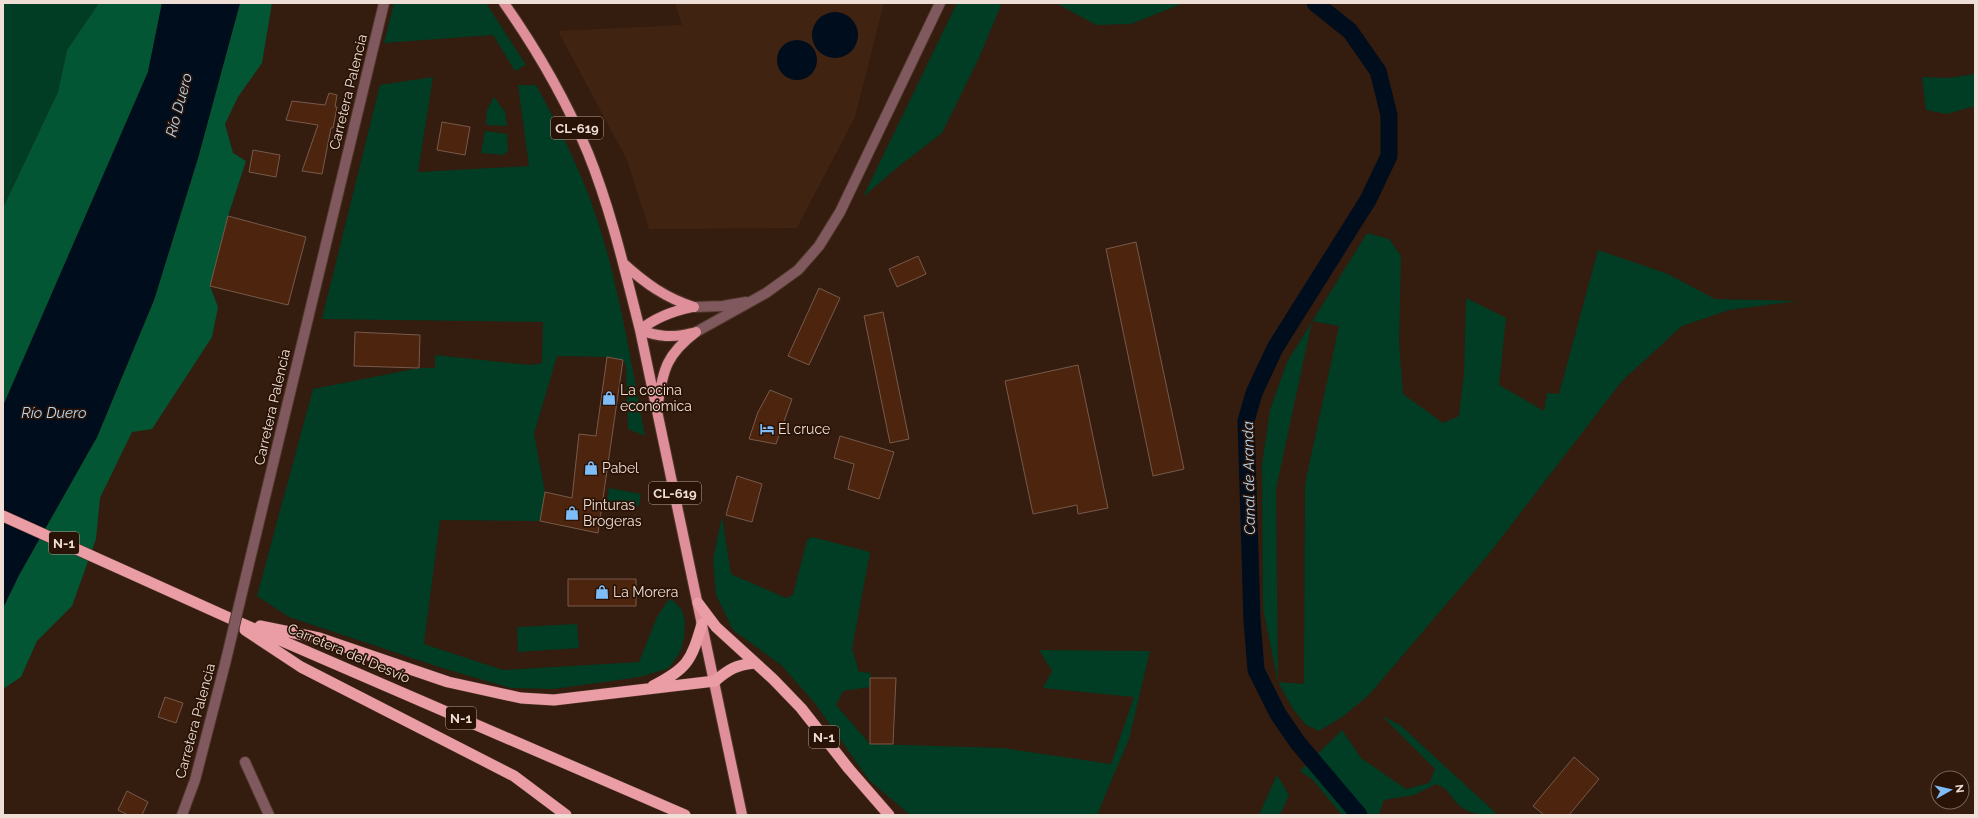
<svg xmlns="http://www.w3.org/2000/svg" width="1978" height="818" viewBox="0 0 1978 818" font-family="Raleway,sans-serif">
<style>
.built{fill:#412312}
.green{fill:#013d24;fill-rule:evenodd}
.forest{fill:#025634}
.water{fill:#000d1d}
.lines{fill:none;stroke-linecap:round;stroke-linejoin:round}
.canal{stroke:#000d1d;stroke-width:17}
.building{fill:#4d250e;stroke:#765a4b}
.minor-casing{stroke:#4e372a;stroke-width:12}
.tertiary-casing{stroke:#4e372a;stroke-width:12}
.primary-casing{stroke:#4e372a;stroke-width:12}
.trunk-casing{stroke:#4e372a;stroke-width:12}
.minor{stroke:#80595e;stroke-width:10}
.tertiary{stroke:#80595e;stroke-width:10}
.primary{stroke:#de8f99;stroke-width:10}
.trunk{stroke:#eb9da6;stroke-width:11}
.tertiary-bridge-casing{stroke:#4e372a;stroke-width:12;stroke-linecap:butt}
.tertiary-bridge{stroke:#80595e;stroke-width:10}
.labels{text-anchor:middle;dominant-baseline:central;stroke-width:3.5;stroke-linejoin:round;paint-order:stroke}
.shield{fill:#291206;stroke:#b4a197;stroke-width:1}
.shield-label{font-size:13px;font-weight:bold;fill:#efded5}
.street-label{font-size:14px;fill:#efded5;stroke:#291206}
.poi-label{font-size:14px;fill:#efded5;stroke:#291206;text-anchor:start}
.water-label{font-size:15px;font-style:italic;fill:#b2daf7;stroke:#291206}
</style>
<rect width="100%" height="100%" fill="#341c0e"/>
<path class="built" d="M675,3H884L855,117L797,228L649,229L627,160L558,31L682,25Z"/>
<path class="green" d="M3,3H99L67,50L58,92L3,208Z
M394,3H486L526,65L515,71L493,35L384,43Z
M957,3H1002L979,58L942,133L898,167L863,197Z
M1056,3H1184L1131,24L1096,25Z
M1975,74V106L1947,114L1926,110L1922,77L1948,78Z
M433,77L418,172L529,166L518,85H536C562,133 587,182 602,235C622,300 632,369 645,436L628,429L626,366L623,360L606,357L557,356L534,434L545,492L540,521L440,520L424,644L503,670L639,662L657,617L669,599L675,602L682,610L685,622L684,638L680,652L669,668L640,677L553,689L511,688L442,668L289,617L257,596L313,389L419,368H435V355L530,365L542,363L543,322L322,319L380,85Z
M494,97L505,112L507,126L486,125L487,110Z
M485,131L507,134L508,150L504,155L481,153Z
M1367,233L1389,239L1401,256L1399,343L1403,394L1443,423L1459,416L1464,374L1466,298L1506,318L1499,385L1544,411L1547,393L1559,394L1598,250L1668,274L1715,299L1798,301L1729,310L1682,326L1622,381L1488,555L1369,695L1342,717L1319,731L1306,725L1293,709L1278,682L1263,608L1262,465L1270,410L1287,362ZM1312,321L1339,326L1305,484L1304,684L1278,682L1276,489Z
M609,488L641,494L639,506L607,502Z
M722,517L731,574L786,598L793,595L807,540L812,537L870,552L852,649L859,672L871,673L870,687L843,691L836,705L870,744L1003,748L1111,764L1134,697L1043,688L1052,671L1039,650L1150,651L1129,739L1097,815H910L869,780L814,702L781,665L733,630L716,595L713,559Z
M577,624L579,648L518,652L517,627Z
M1382,716L1400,725L1498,815C1485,815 1469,815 1459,805C1449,796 1451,790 1436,784L1414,795L1384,800L1379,815H1342L1312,779L1300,771L1342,730L1361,758L1406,789L1429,783L1435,769Z
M1277,775L1289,795L1280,815H1259Z"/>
<path class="forest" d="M99,3H162L148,72L3,406V208L58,92L67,50Z
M240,3H272L262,63L238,97L225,124L233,153L246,161L228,216L210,286L218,307L212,337L152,429L132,432L100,498L96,539L72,606L37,641L21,677L3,689V608L19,575L97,437L154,300L198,158Z"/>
<path class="water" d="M162,3H240L198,158L154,300L97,437L19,575L3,608V406L148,72Z
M812 35a23 23 0 1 1 46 0a23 23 0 1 1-46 0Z
M777 60a20 20 0 1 1 40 0a20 20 0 1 1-40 0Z"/>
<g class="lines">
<path class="canal" d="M1315,3L1350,31L1378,71L1389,115V156L1368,200L1275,348L1254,393L1246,421L1252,620L1256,670L1278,714L1298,743L1359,815"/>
</g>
<path class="building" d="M329,93L337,95L335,107H337L333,128H331L322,174L302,171L318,125L286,120L292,101L325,105Z
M442,122L470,127L465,155L437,150Z
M253,150L280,155L276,177L249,172Z
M228,216L306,237L288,305L210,286Z
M1136,242L1184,469L1153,476L1106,249Z
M918,256L926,274L897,287L889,269Z
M819,288L840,298L809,365L788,356Z
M883,312L909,439L890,443L864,316Z
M355,332L420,335L419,368L354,366Z
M607,357L623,360L598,533L540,521L545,492L572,498L579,434L596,436Z
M1078,365L1108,508L1078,514L1077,505L1033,514L1005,381Z
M770,390L792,399L776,444L749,439L758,412Z
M840,436L894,452L879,499L848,489L854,464L834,458Z
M737,476L762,484L752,522L726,515Z
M568,579H636V606H568Z
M870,678H896L893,744H870Z
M165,697L183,703L176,723L158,717Z
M1574,757L1599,779L1569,815H1544L1533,806Z
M127,791L148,802L142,815H128L118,810Z"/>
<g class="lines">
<defs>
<path id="minor" d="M245,762L269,815"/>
<path id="tertiary" d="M694,307L723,306L746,302
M696,332L766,293L798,270L819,246L840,212L940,3
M246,576L384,3
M182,815L195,780L225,664"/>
<path id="primary" d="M504,3C537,50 566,100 588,153C611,210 625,271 640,330L742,815
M624,264C646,284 666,298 694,307
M640,330C656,317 673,311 692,307
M640,330C659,337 673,338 692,333
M658,403C663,369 667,354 696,332"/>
<path id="trunk" d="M3,516L236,621L685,815
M698,603L716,627L773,679L801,708L849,769L889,815
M260,626L319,638L448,682L521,698L554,700L715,681C729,669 736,665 755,663
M245,630L301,667L514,776L566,815
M653,686C688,668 691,661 702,624"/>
</defs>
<use href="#minor" class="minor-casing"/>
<use href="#tertiary" class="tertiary-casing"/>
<use href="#primary" class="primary-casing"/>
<use href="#trunk" class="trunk-casing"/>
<use href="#minor" class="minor"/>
<use href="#tertiary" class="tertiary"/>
<use href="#primary" class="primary"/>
<use href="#trunk" class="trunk"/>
<defs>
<path id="tertiary-bridge" d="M225,664L246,576"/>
</defs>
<use href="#tertiary-bridge" class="tertiary-bridge-casing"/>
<use href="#tertiary-bridge" class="tertiary-bridge"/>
</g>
<defs>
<symbol id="shop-bare" viewBox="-9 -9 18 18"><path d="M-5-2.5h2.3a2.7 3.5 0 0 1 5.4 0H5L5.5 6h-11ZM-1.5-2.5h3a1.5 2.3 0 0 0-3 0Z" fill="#7fbdf9" stroke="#291206" stroke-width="2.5" paint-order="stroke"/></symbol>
<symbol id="hotel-bare" viewBox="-9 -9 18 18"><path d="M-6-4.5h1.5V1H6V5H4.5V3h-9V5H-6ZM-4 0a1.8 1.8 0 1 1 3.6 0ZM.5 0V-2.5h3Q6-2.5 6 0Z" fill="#7fbdf9" stroke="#291206" stroke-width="2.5" paint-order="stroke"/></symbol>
</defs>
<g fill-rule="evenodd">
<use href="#shop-bare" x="599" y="388" width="20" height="20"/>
<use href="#hotel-bare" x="757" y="419" width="20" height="20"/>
<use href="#shop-bare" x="581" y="458" width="20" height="20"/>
<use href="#shop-bare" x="562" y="503" width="20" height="20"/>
<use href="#shop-bare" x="592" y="582" width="20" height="20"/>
</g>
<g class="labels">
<g class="shield">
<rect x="551" y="117" width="52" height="22" rx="3"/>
<rect x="649" y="482" width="52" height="22" rx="3"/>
<rect x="49" y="532" width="30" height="22" rx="3"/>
<rect x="446" y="707" width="30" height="22" rx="3"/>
<rect x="809" y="726" width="30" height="22" rx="3"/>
</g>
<g class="shield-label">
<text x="577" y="128">CL-619</text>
<text x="675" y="493">CL-619</text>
<text x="64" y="543">N-1</text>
<text x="461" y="718">N-1</text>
<text x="824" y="737">N-1</text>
</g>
<g class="street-label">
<text transform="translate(348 92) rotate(-76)">Carretera Palencia</text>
<text transform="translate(272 407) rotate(-77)">Carretera Palencia</text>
<text transform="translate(349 653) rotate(23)">Carretera del Desvío</text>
<text transform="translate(195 721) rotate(-75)">Carretera Palencia</text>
</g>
<g class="poi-label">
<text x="620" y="390">La cocina<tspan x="620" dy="16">económica</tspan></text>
<text x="778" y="429">El cruce</text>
<text x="602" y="468">Pabel</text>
<text x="583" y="505">Pinturas<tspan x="583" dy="16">Brogeras</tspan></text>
<text x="613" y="592">La Morera</text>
</g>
<g class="water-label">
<text transform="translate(179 105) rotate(-75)">Río Duero</text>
<text x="54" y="413">Río Duero</text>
<text transform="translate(1249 478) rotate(-91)">Canal de Aranda</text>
</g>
</g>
<rect width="1978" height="818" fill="none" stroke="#efded5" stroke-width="8"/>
<g transform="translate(1950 790) rotate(82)"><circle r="19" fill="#291206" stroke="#786459"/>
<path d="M0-3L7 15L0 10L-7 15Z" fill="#7fbdf9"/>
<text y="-6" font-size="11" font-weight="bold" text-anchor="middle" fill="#efded5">N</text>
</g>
</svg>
